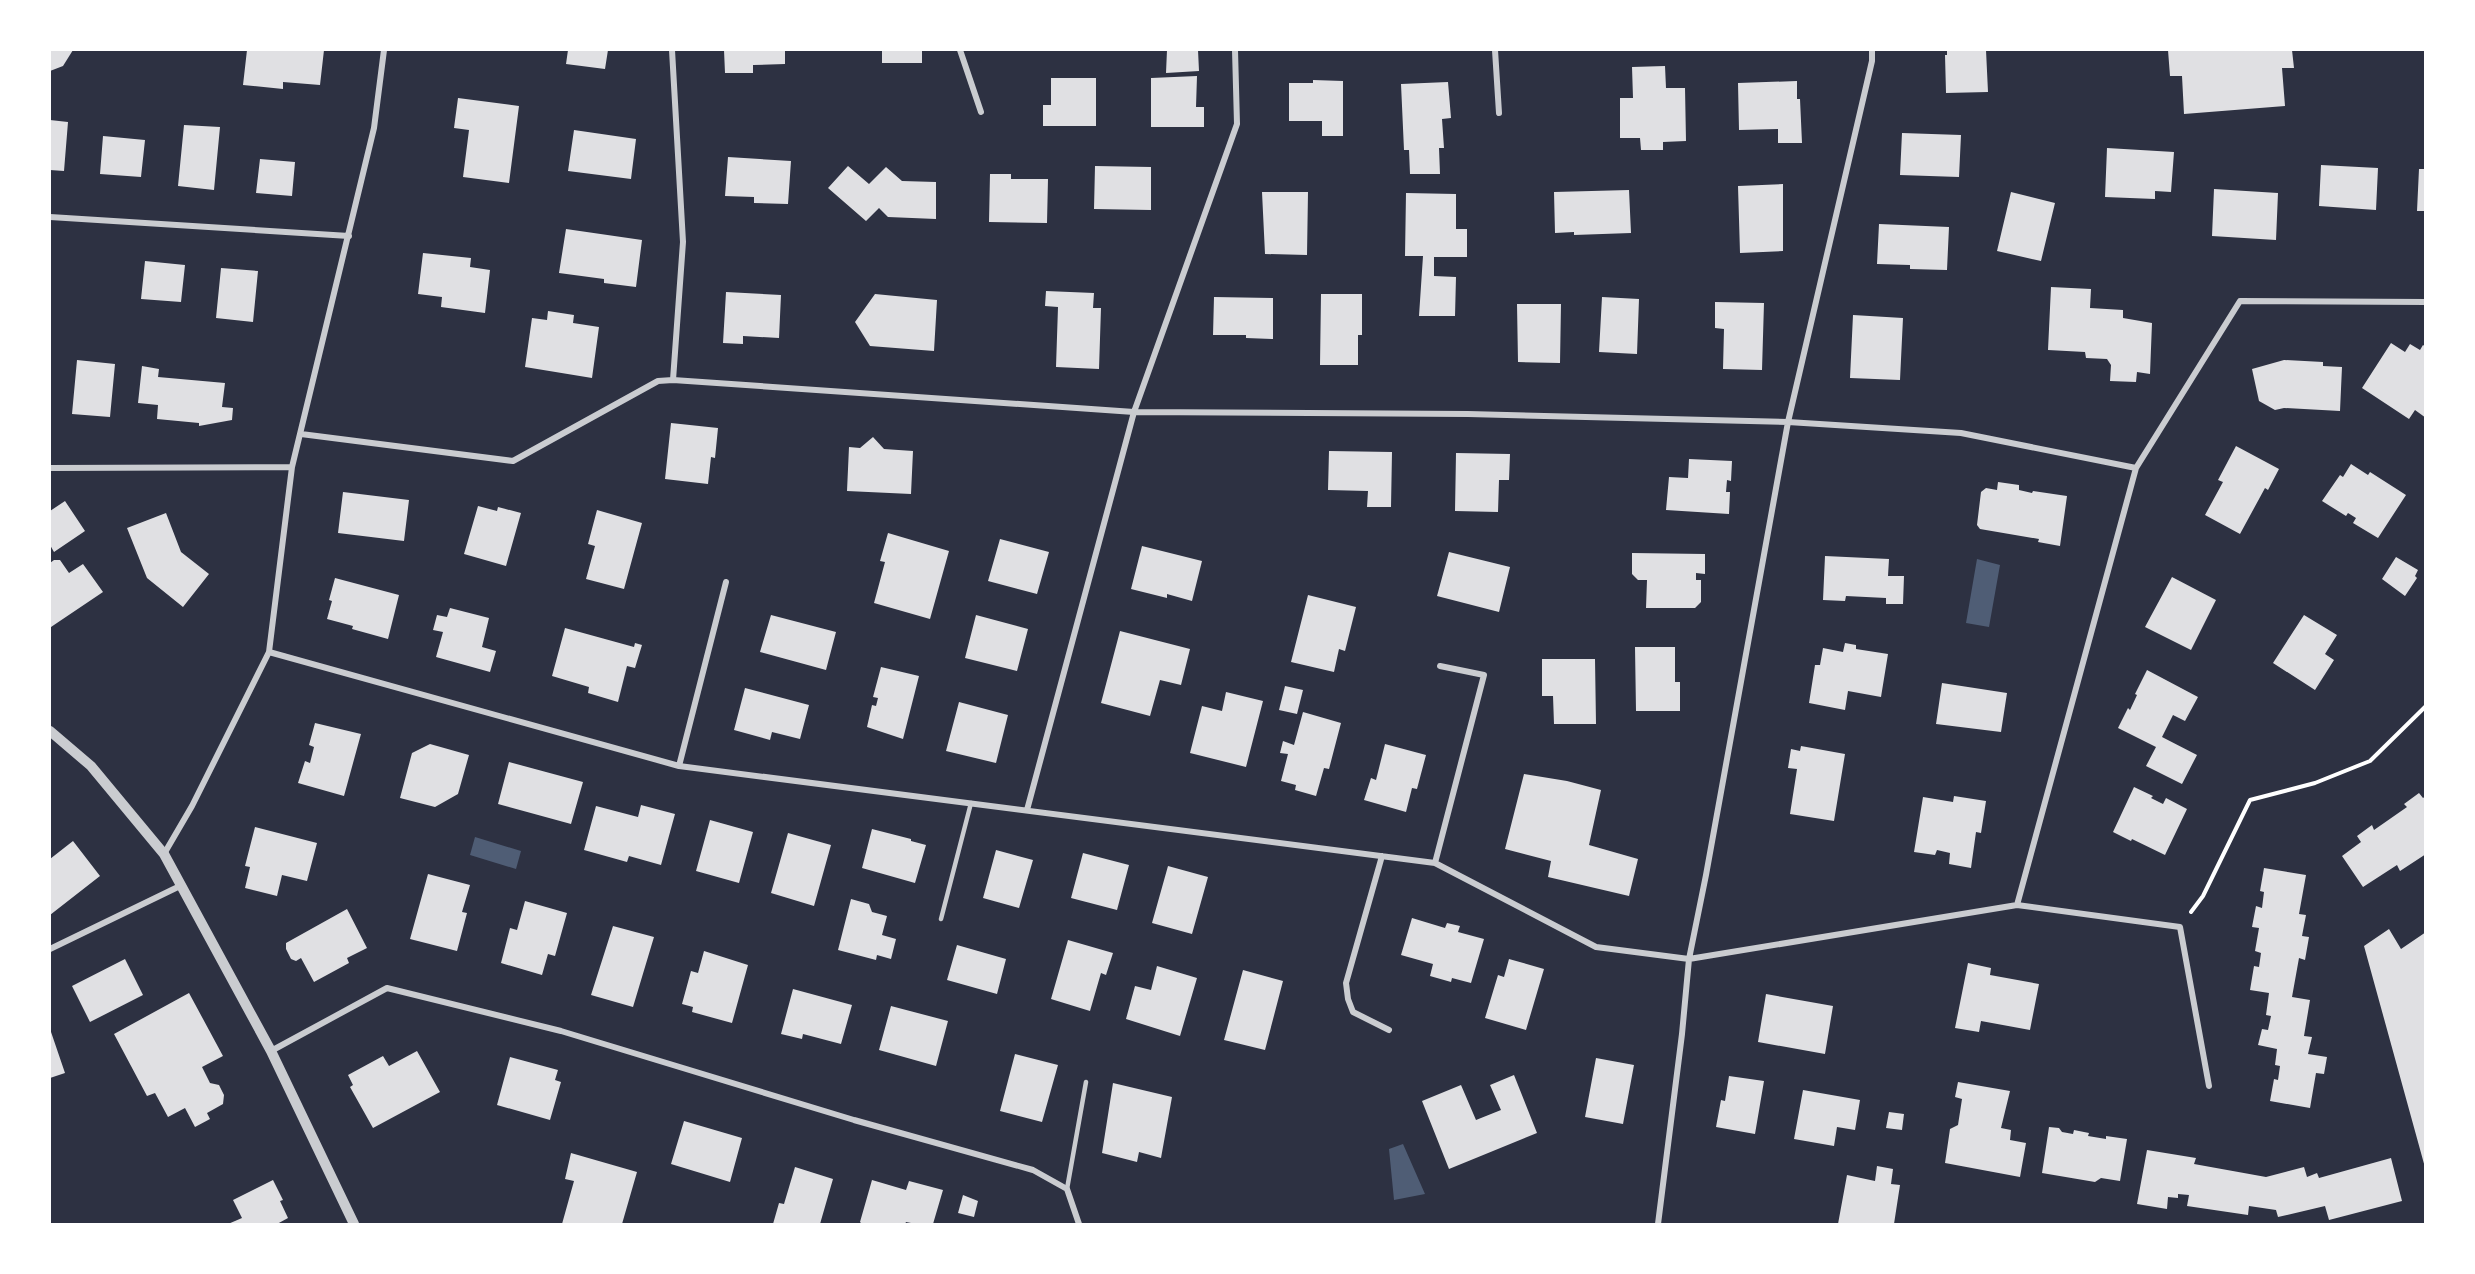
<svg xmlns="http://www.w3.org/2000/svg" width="2475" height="1274" viewBox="0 0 2475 1274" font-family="Raleway,sans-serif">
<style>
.water{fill:#4f5d75}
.building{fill:#e0e0e3}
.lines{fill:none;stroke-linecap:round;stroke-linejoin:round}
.path{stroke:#fff;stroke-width:4}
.service{stroke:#caccd0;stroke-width:4.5}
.minor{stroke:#caccd0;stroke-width:6}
.tertiary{stroke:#caccd0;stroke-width:10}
</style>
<rect width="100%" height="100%" fill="#2d3142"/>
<path class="water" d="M1977,559L2000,565L1989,627L1966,623Z
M475,837L521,851L516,869L470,855Z
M1403,1144L1425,1194L1394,1200L1389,1149Z"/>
<path class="building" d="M50,50H73L63,66L50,71Z
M247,50H324L320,85L283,82V89L243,85Z
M568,50H608L605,69L566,64Z
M724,50H785V64L753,65V73H725Z
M882,50H922V63H882Z
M1167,50H1198L1199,71L1166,73Z
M1947,50H1986L1988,92L1946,93L1945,55H1947Z
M2168,50H2292L2294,68H2282L2285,106L2184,114L2182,76H2170Z
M1665,66L1666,88H1685L1686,141L1663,142V150H1641L1640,138H1620V98H1633L1632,67Z
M1197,76L1196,107H1204V127H1151V78Z
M1051,78H1096V126H1043V105H1051Z
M1313,80L1343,81V136H1322V121H1289V83H1313Z
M1797,81V99H1800L1802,143H1778V129L1739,130L1738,83Z
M1448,82L1451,118L1442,119L1444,148H1439L1440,174H1410L1409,150H1404L1401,84Z
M458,98L519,106L509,183L463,177L469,130L454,128Z
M50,120L68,122L64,171L50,170Z
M184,125L220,127L214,190L178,186Z
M574,130L636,139L631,179L568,171Z
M1902,133L1961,135L1959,177L1900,175Z
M103,136L145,140L141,177L100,174Z
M2107,148L2174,152L2171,192L2155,191V199L2105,197Z
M728,157L791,161L788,204L754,203V197L725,196Z
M260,159L295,162L292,196L256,193Z
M2321,165L2378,168L2376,210L2319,206Z
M848,166L869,184L886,167L902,181L936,182V219L888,217L879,208L866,221L828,188Z
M1095,166L1151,167V210L1094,209Z
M2419,169H2426V211H2417Z
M990,174H1011V179H1048L1047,223L989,222Z
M1783,184V251L1740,253L1738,186Z
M2214,189L2278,193L2276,240L2212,236Z
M1629,190L1631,233L1574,235V232L1555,233L1554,192Z
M1262,192H1308L1307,255L1265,254Z
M2011,192L2055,203L2041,261L1997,251Z
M1406,193L1456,194V229H1467V257H1434V276L1456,277L1455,316H1419L1423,256H1405Z
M1879,224L1949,227L1947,270L1910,269V265L1877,264Z
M566,229L642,240L636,287L604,283V279L559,273Z
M423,253L471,258L470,267L490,270L485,313L441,307L442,297L418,294Z
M145,261L185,265L181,302L141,299Z
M221,268L258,271L253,322L216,318Z
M2051,287L2091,289L2090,308L2123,310V318L2152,323L2150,374L2137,372L2136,382L2110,381L2111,365L2107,359L2086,358L2085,352L2048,350Z
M1046,291L1094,293L1093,308H1101L1099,369L1056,367L1058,307L1045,306Z
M726,292L781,295L779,338L743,336V344L723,343Z
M875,294L937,300L934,351L870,346L855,322Z
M1321,294H1362V335H1358V365H1320Z
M1214,297L1273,298V339L1246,338V335H1213Z
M1602,297L1639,299L1637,354L1599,352Z
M1715,302L1764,303L1762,370L1723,369L1724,329L1715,328Z
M1517,304H1561L1560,363L1518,362Z
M548,311L574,315L573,323L599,327L592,378L525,367L532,318L547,320Z
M1853,315L1903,318L1900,380L1850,378Z
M2391,343L2405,352L2410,344L2420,350L2423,345L2426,347V418L2415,410L2409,419L2362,388Z
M77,360L115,364L110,417L72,414Z
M2284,360L2323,362V366L2342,367L2340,411L2284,408L2275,410L2259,401L2252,369Z
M142,366L159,369L158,377L225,383L222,407L233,408L232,420L199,426V423L157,419L158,405L138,403Z
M671,423L718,428L715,458L711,457L708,484L665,479Z
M873,437L884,449L913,451L911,494L847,491L849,447L860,448Z
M2236,446L2279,469L2268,490L2265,488L2240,534L2205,515L2223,482L2218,480Z
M1329,451L1392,452L1391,507H1367L1368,491L1328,490Z
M1456,453L1510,454L1509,480H1499L1498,512L1455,511Z
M1689,459L1732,461L1731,481L1727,480L1726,492H1730L1729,514L1666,510L1669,477L1688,478Z
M2351,464L2368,475L2370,472L2406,495L2378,538L2353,523L2356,518L2348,513L2346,516L2322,501L2340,475L2343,477Z
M1998,482L2019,485V490L2032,493L2033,491L2067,496L2060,546L2038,542L2039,539L1980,529L1977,525L1981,492L1986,488L1997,490Z
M343,492L409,500L404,541L338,533Z
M65,501L85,531L54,552L50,545V511Z
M478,506L497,511L498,507L521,513L506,566L464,554Z
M597,510L642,523L624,589L586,579L595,546L588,544Z
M166,513L181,552L209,574L183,607L147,578L127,528Z
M888,533L949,551L930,619L874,603L885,562L880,561Z
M1000,539L1049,552L1037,594L988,581Z
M1142,546L1202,561L1192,601L1167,594V598L1131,589Z
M1449,552L1510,567L1499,612L1437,596Z
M1632,553L1705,554V574L1696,573V580H1701V602L1695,608H1646L1647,580H1638L1632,574Z
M1825,556L1889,559L1888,576H1904L1903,604H1886V598L1846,596L1845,601L1823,600Z
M2396,557L2418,570L2415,576L2417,578L2405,596L2382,579Z
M54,560H60L69,573L83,564L103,592L51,627L50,563Z
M2172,577L2216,600L2191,650L2145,627Z
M335,578L399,595L388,639L352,629L353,626L327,619L332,601L329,600Z
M1308,595L1356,607L1345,651L1339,649L1334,672L1291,662Z
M450,608L489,618L482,647L496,651L490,672L436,657L443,632L433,630L437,615L447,617Z
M771,615L836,632L826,670L760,652Z
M976,615L1028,629L1017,671L965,658Z
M2304,615L2337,635L2325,654L2334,660L2315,690L2273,663Z
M565,628L634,647L635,643L642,645L635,668L627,666L618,702L588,693L589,687L552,676Z
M1120,631L1190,649L1181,685L1160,680L1150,716L1101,703Z
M1845,643L1856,645V649L1888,654L1881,697L1848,691L1845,710L1809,703L1815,665H1820L1823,648L1843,652Z
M1635,647H1675V682H1680V711H1636Z
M1542,659H1595L1596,724H1554L1553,696H1542Z
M881,667L919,676L903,739L867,727L872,705L876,706L878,698L873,697Z
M2147,670L2198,697L2185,721L2173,715L2162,737L2197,755L2182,784L2146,766L2156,747L2118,728L2128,708L2130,710L2137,695L2135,694Z
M1942,683L2007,693L2001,732L1936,724Z
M1285,686L1303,690L1297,714L1279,710Z
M745,688L809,705L800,739L772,732L770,740L734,730Z
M1226,692L1263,701L1246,767L1190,753L1202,706L1222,711Z
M959,702L1008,715L996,763L946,751Z
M1303,712L1341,723L1329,769L1324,768L1316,796L1295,790L1296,785L1281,781L1288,754L1280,753L1283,741L1294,745Z
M315,723L361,734L344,796L298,783L305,761L310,763L314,747L309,745Z
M430,744L469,755L458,794L435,807L400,798L412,753Z
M1385,744L1426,755L1417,789L1412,788L1406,812L1364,800L1371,778L1376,780Z
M1801,746L1845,754L1834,821L1790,814L1797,769L1788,768L1791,749L1800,751Z
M509,762L583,782L571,824L498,804Z
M1524,774L1567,781L1601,790L1589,845L1638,859L1629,896L1548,877L1551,861L1505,849Z
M2134,787L2153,796L2151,798L2163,804L2166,798L2187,809L2165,855L2132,839L2131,841L2113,832Z
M2419,793L2423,798L2426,796V854L2400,871L2397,865L2363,887L2342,856L2361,842L2357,836L2372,825L2374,830L2407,807L2404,804Z
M1954,796L1986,801L1981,833L1976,832L1971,868L1949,864L1950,853L1937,850L1935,855L1914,852L1923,797L1953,802Z
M641,805L675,814L661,865L629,856L627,862L584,850L596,806L638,817Z
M710,820L753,832L739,883L696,871Z
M255,827L317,843L307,881L282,875L277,896L245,888L250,867L245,866Z
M872,829L911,839V841L926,845L915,883L862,868Z
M788,833L831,845L814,906L771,893Z
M73,841L100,876L50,915V859Z
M996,850L1033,860L1019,908L983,898Z
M1083,853L1129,865L1117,910L1071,898Z
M1168,866L1208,877L1192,934L1152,923Z
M2264,868L2306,875L2299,914L2306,915L2302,936L2309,937L2305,960L2299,958L2292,997L2310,1000L2304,1036L2312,1037L2308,1054L2327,1057L2324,1074L2316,1073L2310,1108L2270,1101L2274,1079L2278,1080L2280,1066L2275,1065L2277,1049L2258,1045L2262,1029L2268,1030L2271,1016L2266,1015L2269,993L2250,990L2254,966L2259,967L2261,953L2255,951L2259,928L2252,927L2256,906L2262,908L2264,892L2260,891Z
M428,874L470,885L462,912L467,913L457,951L410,939Z
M851,899L869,904L872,912L887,916L882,935L896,939L891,959L877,955L876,960L838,950Z
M525,901L567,913L555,956L548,954L542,975L501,963L510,928L517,930Z
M347,909L367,948L347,958L349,963L314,982L301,958L296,961L291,959L286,949V943Z
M1412,918L1445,928L1447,923L1460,926L1458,932L1484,939L1471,983L1452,978L1451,982L1430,976L1433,964L1401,955Z
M613,926L654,937L633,1007L591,995Z
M2389,929L2401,949L2426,932V1171L2364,946Z
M1068,940L1113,953L1106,975L1101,973L1090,1011L1051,999Z
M957,945L1006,959L997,994L947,980Z
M704,951L748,965L732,1023L692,1012L693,1007L682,1004L691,971L698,973Z
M125,959L143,995L90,1022L72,986Z
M1509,959L1544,969L1526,1030L1485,1018L1498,975L1504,977Z
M1968,963L1991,968L1990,975L2039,984L2030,1030L1981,1021L1979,1032L1955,1028Z
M1157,966L1197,978L1180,1036L1126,1019L1135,986L1151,990Z
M1243,970L1283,981L1265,1050L1224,1040Z
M793,989L852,1005L841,1044L803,1034L802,1039L781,1034Z
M189,993L223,1056L202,1067L210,1083L219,1085L224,1095L223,1104L207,1113L210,1119L195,1127L185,1108L168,1117L155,1093L147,1096L114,1034Z
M1766,994L1833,1006L1825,1054L1758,1042Z
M891,1006L948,1021L936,1066L879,1050Z
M50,1029L65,1073L50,1078Z
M417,1051L440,1092L373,1128L350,1087L353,1085L348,1075L383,1056L389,1066Z
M1015,1054L1058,1065L1042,1122L1000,1111Z
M510,1057L558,1070L555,1080L561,1082L550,1120L497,1105Z
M1596,1058L1634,1065L1623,1124L1585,1117Z
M1514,1075L1537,1133L1449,1169L1422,1101L1461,1085L1476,1120L1501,1110L1490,1085Z
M1729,1076L1764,1081L1755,1134L1716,1127L1721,1100L1725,1101Z
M1958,1082L2010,1091L2001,1128L2011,1130L2010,1140L2026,1143L2020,1177L1945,1163L1950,1129L1958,1125L1962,1099L1955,1097Z
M1113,1083L1172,1097L1161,1158L1139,1152L1137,1162L1102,1153Z
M1803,1090L1860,1100L1855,1130L1837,1127L1834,1146L1794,1139Z
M1889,1112L1904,1114L1902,1130L1886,1128Z
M684,1121L742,1138L730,1182L671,1164Z
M2049,1127L2059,1128L2062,1132L2073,1134L2074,1130L2089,1133L2088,1136L2106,1139V1136L2127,1139L2120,1181L2101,1178L2095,1182L2042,1173Z
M2147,1150L2196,1158L2194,1164L2266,1177L2304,1167L2307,1177L2317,1173L2319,1178L2391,1158L2402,1201L2329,1220L2325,1206L2278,1217L2276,1210L2249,1206L2248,1215L2187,1206L2189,1195L2178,1194V1198L2168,1197L2167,1209L2137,1204Z
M571,1153L637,1172L622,1224H562L574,1181L565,1179Z
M1877,1166L1893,1169L1891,1184L1900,1185L1894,1224H1838L1847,1175L1875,1181Z
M795,1167L833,1179L820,1224H773L779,1203L784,1204Z
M273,1180L283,1200L280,1201L288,1218L277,1224H228L242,1218L233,1200Z
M872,1180L906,1190L909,1181L943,1190L933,1224H916L906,1222L905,1224H862L860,1222Z
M963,1195L978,1201L974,1217L958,1213Z"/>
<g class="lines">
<path class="path" d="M2191,912L2203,896L2250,800L2315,783L2370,761L2426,706"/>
<path class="service" d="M941,919L971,803
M1067,1189L1086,1082"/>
<path class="minor" d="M672,50L683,242L673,380
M960,50L981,112
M1495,50L1499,113
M50,217L349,236
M301,434L513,461L658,381L673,380L1134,412L1468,414L1788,422L1961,433L2136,468
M50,468L292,467
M269,652L679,766L1435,863L1596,947L1689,959L2017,905L2136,468L2240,301L2426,302
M679,766L726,582
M1027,810L1134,412L1237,124L1235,50
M164,854L192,806L269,652L292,467L374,128L384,50
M1382,856L1346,983L1348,999L1353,1012L1389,1030
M1435,863L1484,675L1440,666
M2017,905L2180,927L2209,1086
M50,949L180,886
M271,1051L387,988L561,1031L854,1120L1033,1170L1067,1189L1079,1224
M1658,1224L1682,1034L1689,959L1706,875L1788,422L1872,61V50"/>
<path class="tertiary" d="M50,731L91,766L164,854L271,1051L354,1224"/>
</g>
<rect width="2475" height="1274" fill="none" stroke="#ffffff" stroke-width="102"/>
</svg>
